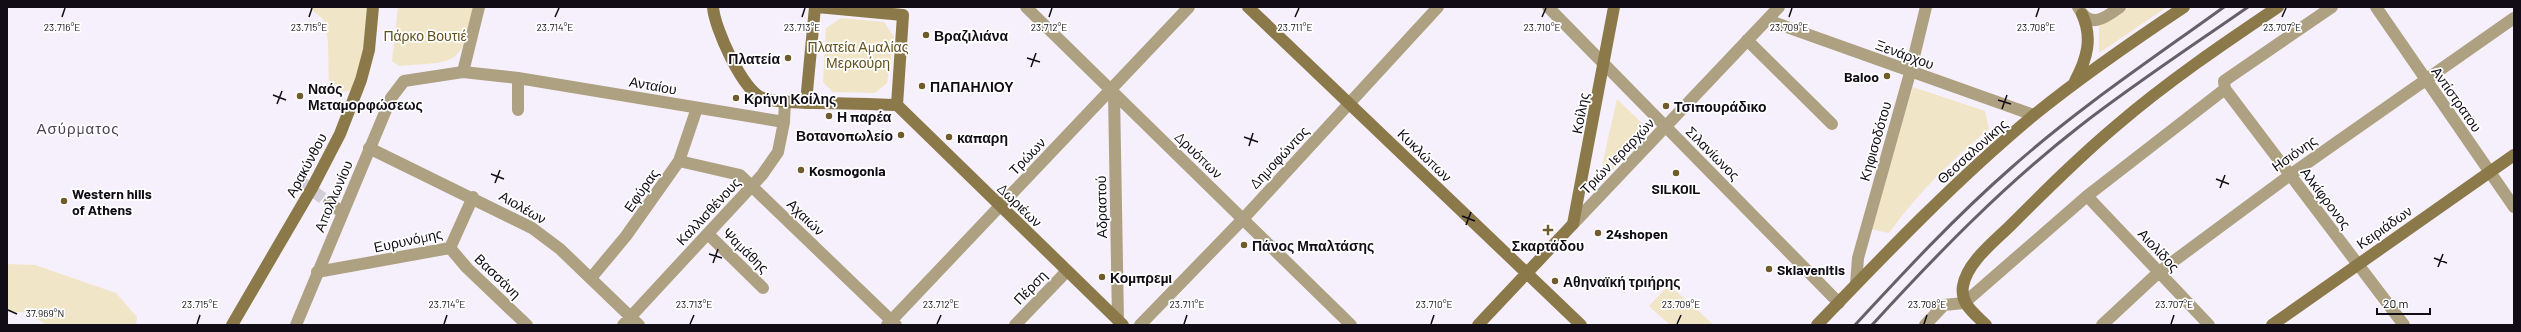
<svg xmlns="http://www.w3.org/2000/svg" width="2521" height="332" viewBox="0 0 2521 332" font-family="Barlow,sans-serif">
<style>
.green{fill:#f0e5c7}
.lines{fill:none;stroke-linecap:round;stroke-linejoin:round}
.street-tunnel{stroke:#d4ced9;stroke-width:12;stroke-dasharray:12 6;stroke-linecap:butt}
.street{stroke:#ada181;stroke-width:12}
.secondary{stroke:#8b7949;stroke-width:12}
.rail{stroke:#65606a;stroke-width:3}
.secondary-bridge{stroke:#8b7949;stroke-width:12}
.ticks{fill:none;stroke:#110c15;stroke-width:1.5}
.poi-dot{fill:#6f5c2a;stroke:#fff;stroke-width:1.5}
.labels{text-anchor:middle;dominant-baseline:central;stroke-width:3.5;stroke-linejoin:round;paint-order:stroke}
.park-label{font-size:14px;fill:#62501d;stroke:#fff}
.poi-label{font-size:14px;font-weight:bold;fill:#110c15;stroke:#fff;text-anchor:start}
.street-label{font-size:14px;fill:#110c15;stroke:#fff}
.neighbourhood-label{font-size:15px;letter-spacing:1px;fill:#4d4057;stroke:#fff}
.ticks-label{font-size:10px;text-anchor:middle;fill:#110c15;stroke:#fff;stroke-width:3.5;stroke-linejoin:round;paint-order:stroke}
</style>
<rect width="100%" height="100%" fill="#f6f0fc"/>
<path class="green" d="M308,7H368C370,34 359,64 352,90L329,95L328,41L323,19Z
M398,7H476C458,67 461,61 399,66L392,61Z
M2129,7H2167L2099,53V26Z
M841,18L884,22L894,37L887,83L875,93L833,92L823,82L826,28Z
M1913,87L1985,111L1989,129C1951,160 1918,193 1889,233L1870,229Z
M1617,99L1649,130L1609,174L1601,170Z
M7,264L35,265L116,293L137,317L136,325H47L25,312H7Z
M1669,285L1714,325H1670L1649,306Z"/>
<g class="lines">
<path class="street-tunnel" d="M299,180L329,203"/>
<path class="street" d="M1026,7L1351,325
M1548,7L1839,303
M2078,7C2090,30 2105,18 2120,7
M2376,7L2514,207
M1767,20L2034,115
M1747,40L1832,124
M463,72L479,7
M2225,89L2404,325
M2225,89L2224,81L2332,7
M1114,94L1118,321
M518,110V78
M369,148L532,228L560,249L639,325
M679,161L740,175L896,325
M2087,196L2209,325
M329,203L342,212
M1573,224L1779,7
M708,234L763,288
M450,248L467,268L527,325
M317,272L450,248L473,197
M591,278L626,236L679,161L697,108
M1856,284L1858,258L1910,73L1926,7
M296,325L391,98L404,81L463,72L518,78L784,122
M623,325L762,175L778,152L784,122L785,101
M887,325L1189,7
M1015,325L1067,271
M1140,325L1243,219L1438,7
M1925,325L1944,305L1964,303L2087,196L2225,89
M2102,325L2159,272L2290,175L2514,18"/>
<path class="secondary" d="M713,7C714,27 743,92 763,98C777,103 796,102 811,103C840,103 868,104 897,105
M817,7L903,15
M1248,7L1581,325
M2075,81C2087,59 2093,38 2082,14
M806,102L815,7
M897,105L1123,325
M897,105L903,15
M1478,325L1573,224L1614,7
M1817,325C1887,252 1957,179 2034,115C2082,76 2133,41 2184,7
M1986,325C1974,313 1960,304 1963,286C1967,262 1995,241 2011,225C2045,191 2080,156 2117,125C2167,82 2223,44 2278,7
M2272,325L2514,155"/>
<path class="rail" d="M1855,325C1905,271 1955,217 2011,168C2077,109 2152,59 2224,7
M1872,325C1937,254 2004,185 2080,126C2134,84 2192,46 2248,7"/>
<path class="secondary-bridge" d="M232,325L312,188L340,134L361,80L369,50L373,7"/>
</g>
<path class="ticks" d="M62,17L65,8M309,17L312,8M555,17L559,8M802,17L805,8M1049,17L1052,8M1295,17L1299,8M1542,17L1546,8M1789,17L1792,8M2036,17L2039,8M2282,17L2286,8M1027,58L1040,62M1031,67L1036,53M273,95L286,100M1998,100L2011,104M277,104L282,91M2002,109L2007,95M1244,137L1258,142M1249,146L1253,133M491,174L504,179M2216,179L2229,184M495,183L500,170M2220,188L2225,175M1462,216L1475,221M1466,225L1471,212M709,254L722,258M2434,258L2447,263M713,263L718,249M2438,267L2443,254M8,310L17,314M197,324L200,315M444,324L447,315M690,324L694,315M937,324L941,315M1184,324L1187,315M1431,324L1434,315M1677,324L1681,315M1924,324L1927,315M2171,324L2174,315"/>
<g class="poi-dot">
<circle cx="926" cy="35" r="4"/>
<circle cx="788" cy="58" r="4"/>
<circle cx="1887" cy="76" r="4"/>
<circle cx="922" cy="86" r="4"/>
<circle cx="300" cy="96" r="4"/>
<circle cx="736" cy="98" r="4"/>
<circle cx="1666" cy="106" r="4"/>
<circle cx="829" cy="116" r="4"/>
<circle cx="901" cy="135" r="4"/>
<circle cx="949" cy="137" r="4"/>
<circle cx="801" cy="170" r="4"/>
<circle cx="1676" cy="173" r="4"/>
<circle cx="64" cy="201" r="4"/>
<path d="M1546 224h4v4h4v4h-4v4h-4v-4h-4v-4h4z"/>
<circle cx="1598" cy="233" r="4"/>
<circle cx="1244" cy="245" r="4"/>
<circle cx="1769" cy="269" r="4"/>
<circle cx="1102" cy="277" r="4"/>
<circle cx="1555" cy="281" r="4"/>
</g>
<g class="labels">
<g class="park-label">
<text x="425" y="35">Πάρκο Βουτιέ</text>
<text x="858" y="46">Πλατεία Αμαλίας<tspan x="858" dy="16">Μερκούρη</tspan></text>
</g>
<g class="poi-label">
<text x="934" y="35">Βραζιλιάνα</text>
<text x="780" y="58" text-anchor="end">Πλατεία</text>
<text x="1879" y="76" text-anchor="end">Baloo</text>
<text x="930" y="86">ΠΑΠΑΗΛΙΟΥ</text>
<text x="308" y="88">Ναός<tspan x="308" dy="16">Μεταμορφώσεως</tspan></text>
<text x="744" y="98">Κρήνη Κοίλης</text>
<text x="1674" y="106">Τσιπουράδικο</text>
<text x="837" y="116">Η παρέα</text>
<text x="893" y="135" text-anchor="end">Βοτανοπωλείο</text>
<text x="957" y="137">καπαρη</text>
<text x="809" y="170">Kosmogonia</text>
<text x="1676" y="188" text-anchor="middle">SILKOIL</text>
<text x="72" y="193">Western hills<tspan x="72" dy="16">of Athens</tspan></text>
<text x="1606" y="233">24shopen</text>
<text x="1252" y="245">Πάνος Μπαλτάσης</text>
<text x="1548" y="245" text-anchor="middle">Σκαρτάδου</text>
<text x="1777" y="269">Sklavenitis</text>
<text x="1110" y="277">Κομπρεμι</text>
<text x="1563" y="281">Αθηναϊκή τριήρης</text>
</g>
<g class="street-label">
<text transform="translate(1905 54) rotate(20)">Ξενάρχου</text>
<text transform="translate(653 85) rotate(10)">Ανταίου</text>
<text transform="translate(2457 99) rotate(55)">Αντίστρατου</text>
<text transform="translate(1580 113) rotate(-79)">Κοίλης</text>
<text transform="translate(1875 141) rotate(-74)">Κηφισοδότου</text>
<text transform="translate(1972 151) rotate(-42)">Θεσσαλονίκης</text>
<text transform="translate(1713 153) rotate(45)">Σιλανίωνος</text>
<text transform="translate(2294 153) rotate(-35)">Ησιόνης</text>
<text transform="translate(1199 155) rotate(44)">Δρυόπων</text>
<text transform="translate(1425 155) rotate(44)">Κυκλώπων</text>
<text transform="translate(1027 156) rotate(-46)">Τρώων</text>
<text transform="translate(1617 156) rotate(-46)">Τριών Ιεραρχών</text>
<text transform="translate(1279 157) rotate(-47)">Δημοφώντος</text>
<text transform="translate(306 165) rotate(-62)">Αρακύνθου</text>
<text transform="translate(641 190) rotate(-55)">Εφύρας</text>
<text transform="translate(333 196) rotate(-67)">Απολλωνίου</text>
<text transform="translate(2326 198) rotate(53)">Αλκίφρονος</text>
<text transform="translate(1020 205) rotate(44)">Δωριέων</text>
<text transform="translate(523 207) rotate(30)">Αιολέων</text>
<text transform="translate(1101 207) rotate(-91)">Αδραστού</text>
<text transform="translate(708 211) rotate(-47)">Καλλισθένους</text>
<text transform="translate(806 217) rotate(44)">Αχαιών</text>
<text transform="translate(2384 227) rotate(-35)">Κειριάδων</text>
<text transform="translate(408 240) rotate(-12)">Ευρυνόμης</text>
<text transform="translate(746 250) rotate(44)">Ψαμάθης</text>
<text transform="translate(2159 250) rotate(47)">Αιολίδος</text>
<text transform="translate(498 276) rotate(44)">Βασσάνη</text>
<text transform="translate(1030 287) rotate(-46)">Πέρση</text>
</g>
<g class="neighbourhood-label">
<text x="78" y="128">Ασύρματος</text>
</g>
</g>
<g class="ticks-label">
<text x="62" y="31">23.716°E</text>
<text x="309" y="31">23.715°E</text>
<text x="555" y="31">23.714°E</text>
<text x="802" y="31">23.713°E</text>
<text x="1049" y="31">23.712°E</text>
<text x="1295" y="31">23.711°E</text>
<text x="1542" y="31">23.710°E</text>
<text x="1789" y="31">23.709°E</text>
<text x="2036" y="31">23.708°E</text>
<text x="2282" y="31">23.707°E</text>
<text x="200" y="308">23.715°E</text>
<text x="447" y="308">23.714°E</text>
<text x="694" y="308">23.713°E</text>
<text x="941" y="308">23.712°E</text>
<text x="1187" y="308">23.711°E</text>
<text x="1434" y="308">23.710°E</text>
<text x="1681" y="308">23.709°E</text>
<text x="1927" y="308">23.708°E</text>
<text x="2174" y="308">23.707°E</text>
<text x="45" y="317">37.969°N</text>
</g>
<rect width="2521" height="332" fill="none" stroke="#110c15" stroke-width="16"/>
<path d="M2377 308v6h53v-6" fill="none" stroke="#110c15" stroke-width="2"/>
<text x="2383" y="308" font-size="12" fill="#110c15" stroke="#ffffff" stroke-width="3" paint-order="stroke">20 m</text>
</svg>
